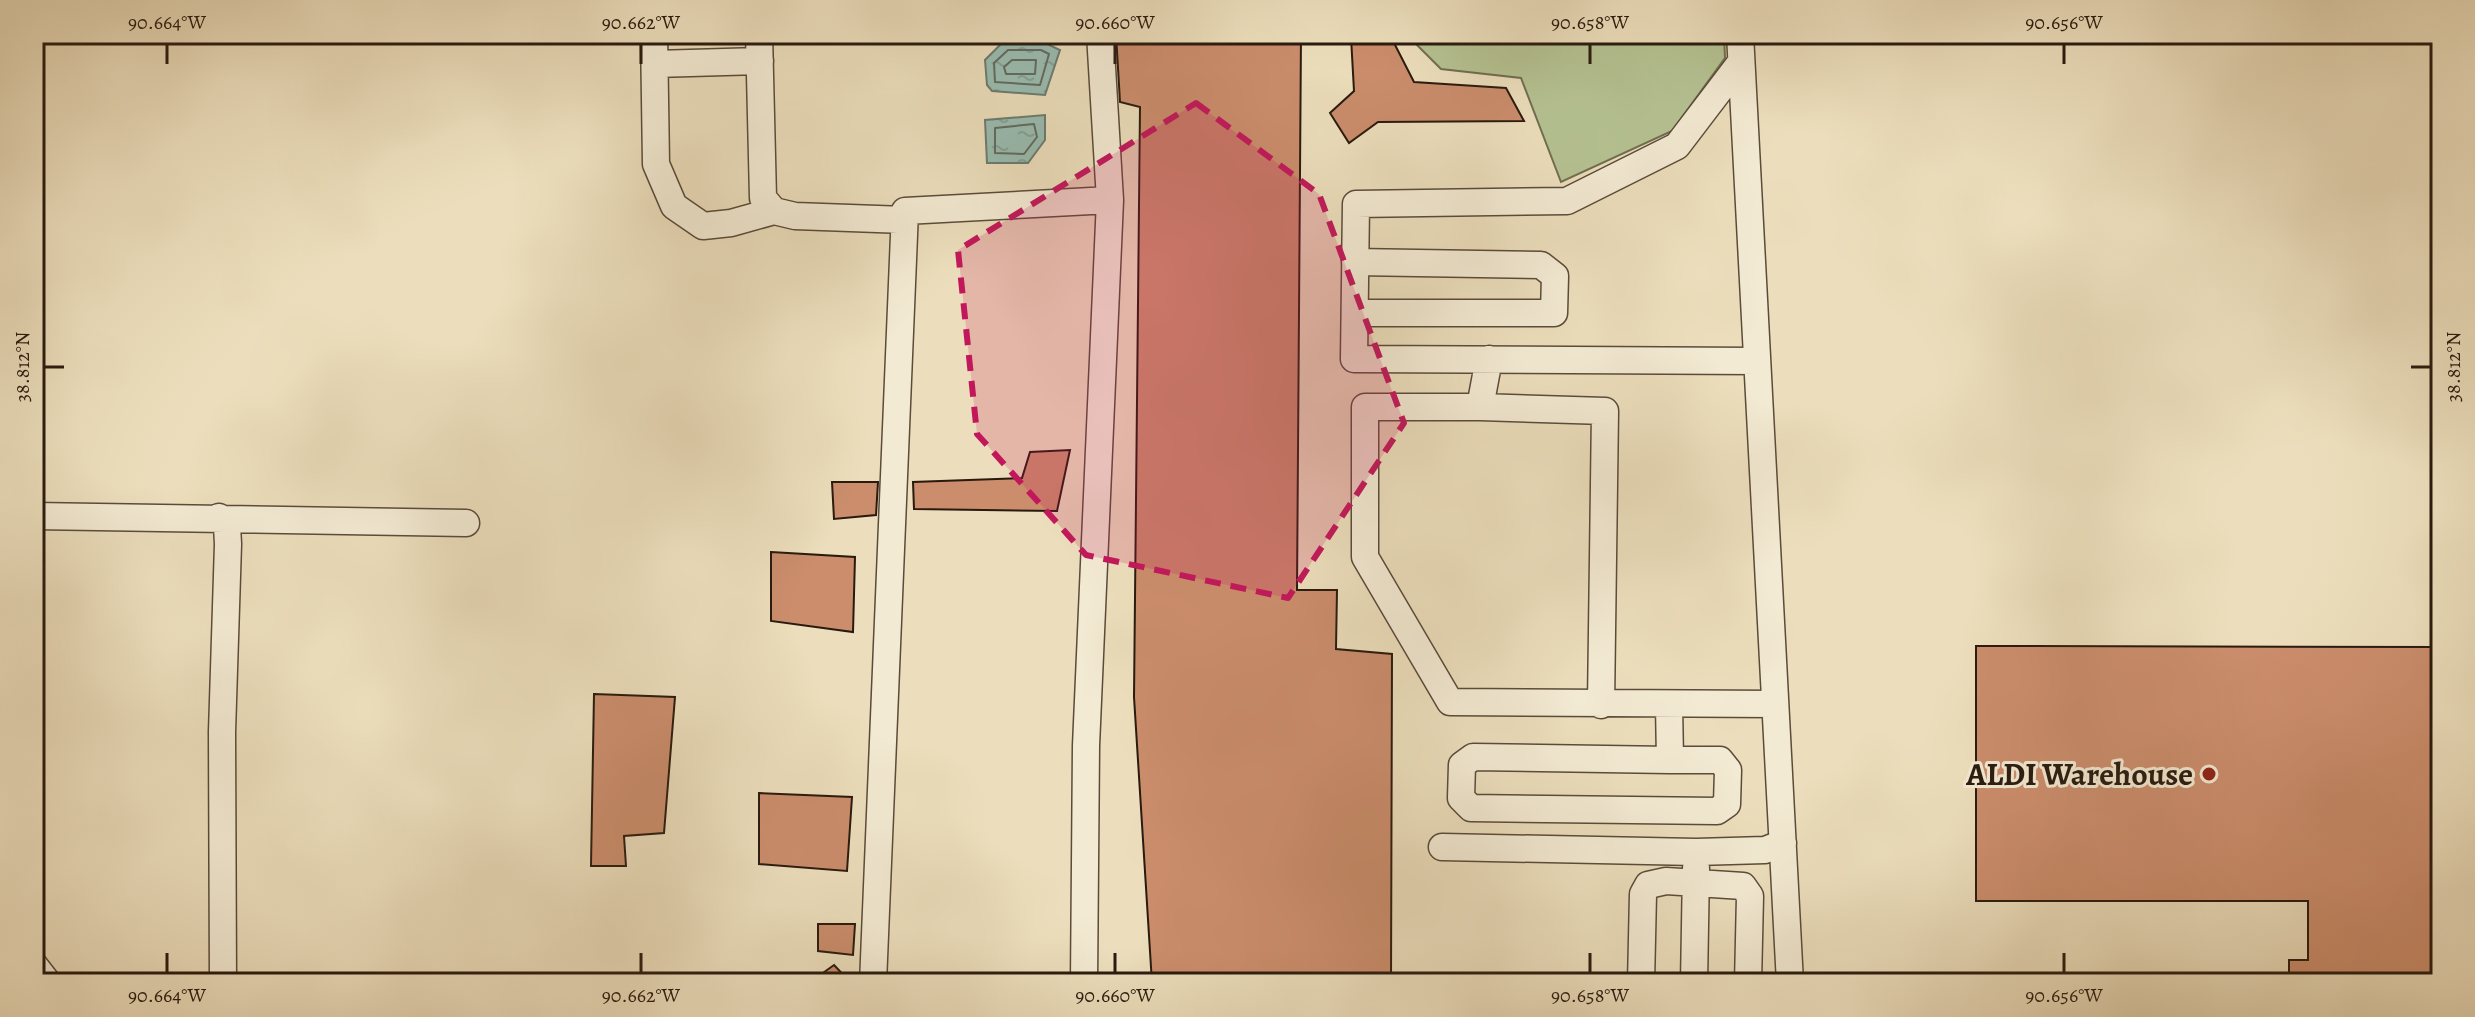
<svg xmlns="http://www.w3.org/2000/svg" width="2475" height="1017" viewBox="0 0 2475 1017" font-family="Alegreya,serif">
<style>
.green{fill:#b5c292;stroke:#6f6e50;stroke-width:2}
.water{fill:url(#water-ripples);stroke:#6c7b70;stroke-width:2}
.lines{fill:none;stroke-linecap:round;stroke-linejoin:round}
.shore{stroke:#616b60;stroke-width:2}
.building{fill:#cb8d6c;stroke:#291a0f;stroke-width:2}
.minor-casing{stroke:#5a4b3a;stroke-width:29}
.minor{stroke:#f3ead3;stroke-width:26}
.marked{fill:#c2185b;fill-opacity:0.2;stroke:#c2185b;stroke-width:6;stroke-dasharray:16 10;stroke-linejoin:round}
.ticks{fill:none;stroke:#291a0f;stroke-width:3}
.poi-dot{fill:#8f2418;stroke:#f3ead3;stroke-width:3}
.labels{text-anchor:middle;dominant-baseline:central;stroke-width:6;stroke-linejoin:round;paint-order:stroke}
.poi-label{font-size:32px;font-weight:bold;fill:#291a0f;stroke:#f3ead3;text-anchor:end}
.neatline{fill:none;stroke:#291a0f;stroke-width:3}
.ticks-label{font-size:20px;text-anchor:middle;fill:#291a0f}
</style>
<defs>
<pattern id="water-ripples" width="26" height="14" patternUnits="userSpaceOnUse" patternTransform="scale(2)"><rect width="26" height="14" fill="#99bcb1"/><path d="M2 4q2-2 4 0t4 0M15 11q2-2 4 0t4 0" fill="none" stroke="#84a197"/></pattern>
</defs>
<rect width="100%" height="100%" fill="#ecdebc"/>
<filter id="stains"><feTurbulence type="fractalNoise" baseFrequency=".0025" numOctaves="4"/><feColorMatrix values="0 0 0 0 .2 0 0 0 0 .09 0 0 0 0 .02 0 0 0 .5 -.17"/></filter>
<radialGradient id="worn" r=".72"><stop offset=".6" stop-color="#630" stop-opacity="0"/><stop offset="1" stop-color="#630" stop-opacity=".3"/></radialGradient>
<path class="green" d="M1406,34H1724L1725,58L1672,131L1561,182L1521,78L1441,69Z"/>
<path class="water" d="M1003,42H1043L1060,50L1045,95L992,91L987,85L985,60Z
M1045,115V140L1028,163H987L985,120Z"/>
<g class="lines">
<path class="shore" d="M1008,50H1041L1049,54L1040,85L995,82L994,63Z
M1012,60H1036L1035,74H1006L1004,67Z
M1034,124L1037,137L1024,154L995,153V128Z"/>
</g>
<path class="building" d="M1116,34H1301L1297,590H1337L1336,649L1392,654L1391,983H1152L1134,697L1140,107L1120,102Z
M1351,37L1392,39L1414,82L1506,88L1524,121L1378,122L1349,143L1330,113L1354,91Z
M1070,450L1057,511L914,509L913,482L1022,478L1030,452Z
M832,482H878L876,515L834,519Z
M771,552L855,557L853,632L771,621Z
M1976,646L2441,647V983H2289V960H2308V901H1976Z
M594,694L675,697L664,833L624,836L626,866H591Z
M759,793L852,797L847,871L759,864Z
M818,924H855L853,955L818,951Z
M834,965L851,983H809Z"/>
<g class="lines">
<defs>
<path id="minor" d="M654,34L656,164L674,206L703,226L731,223L774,211
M759,34L763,198L774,211L795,216L905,220
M1740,34L1790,983
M1741,62L1677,146L1567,201L1356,204L1354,359L1757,361
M655,64L760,61
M1355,313H1554L1555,276L1541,265L1355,262
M1489,359L1480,407H1365V557L1450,702L1775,704
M1480,407L1605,411L1601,705
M34,516L466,523
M219,517L227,526L228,544L222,732L223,983
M1669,705L1670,760L1473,757L1462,765L1461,798L1471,808L1717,811L1727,804L1728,770L1720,760H1670
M1442,847L1696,852L1765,850L1783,843
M34,965L48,983
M873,983L905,211L1110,200
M1084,983L1086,746L1110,200L1100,34
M1641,983L1643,894L1648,885L1666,881L1743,886L1750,896L1748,983
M1694,983L1696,868"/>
</defs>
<use href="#minor" class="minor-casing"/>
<use href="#minor" class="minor"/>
</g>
<path class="marked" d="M1196,103L1319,194L1404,423L1288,598L1086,555L977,434L958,250Z"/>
<path class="ticks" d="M167,44V64M641,44V64M1115,44V64M1590,44V64M2064,44V64M44,367H64M2411,367H2431M167,953V973M641,953V973M1115,953V973M1590,953V973M2064,953V973"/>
<circle class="poi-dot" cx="2209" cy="774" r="8"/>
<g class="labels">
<g class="poi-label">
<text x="2193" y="774">ALDI Warehouse</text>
</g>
</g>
<rect width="2475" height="1017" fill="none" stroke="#ecdebc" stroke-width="88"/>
<rect x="44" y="44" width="2387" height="929" class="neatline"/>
<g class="ticks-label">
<text x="167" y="29">90.664°W</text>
<text x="641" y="29">90.662°W</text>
<text x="1115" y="29">90.660°W</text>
<text x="1590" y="29">90.658°W</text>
<text x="2064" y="29">90.656°W</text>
<text transform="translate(22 367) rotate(-90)" y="7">38.812°N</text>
<text transform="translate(2453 367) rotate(-90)" y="7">38.812°N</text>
<text x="167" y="1002">90.664°W</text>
<text x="641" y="1002">90.662°W</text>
<text x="1115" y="1002">90.660°W</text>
<text x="1590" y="1002">90.658°W</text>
<text x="2064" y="1002">90.656°W</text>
</g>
<rect width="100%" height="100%" filter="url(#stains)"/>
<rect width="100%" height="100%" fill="url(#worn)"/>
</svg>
